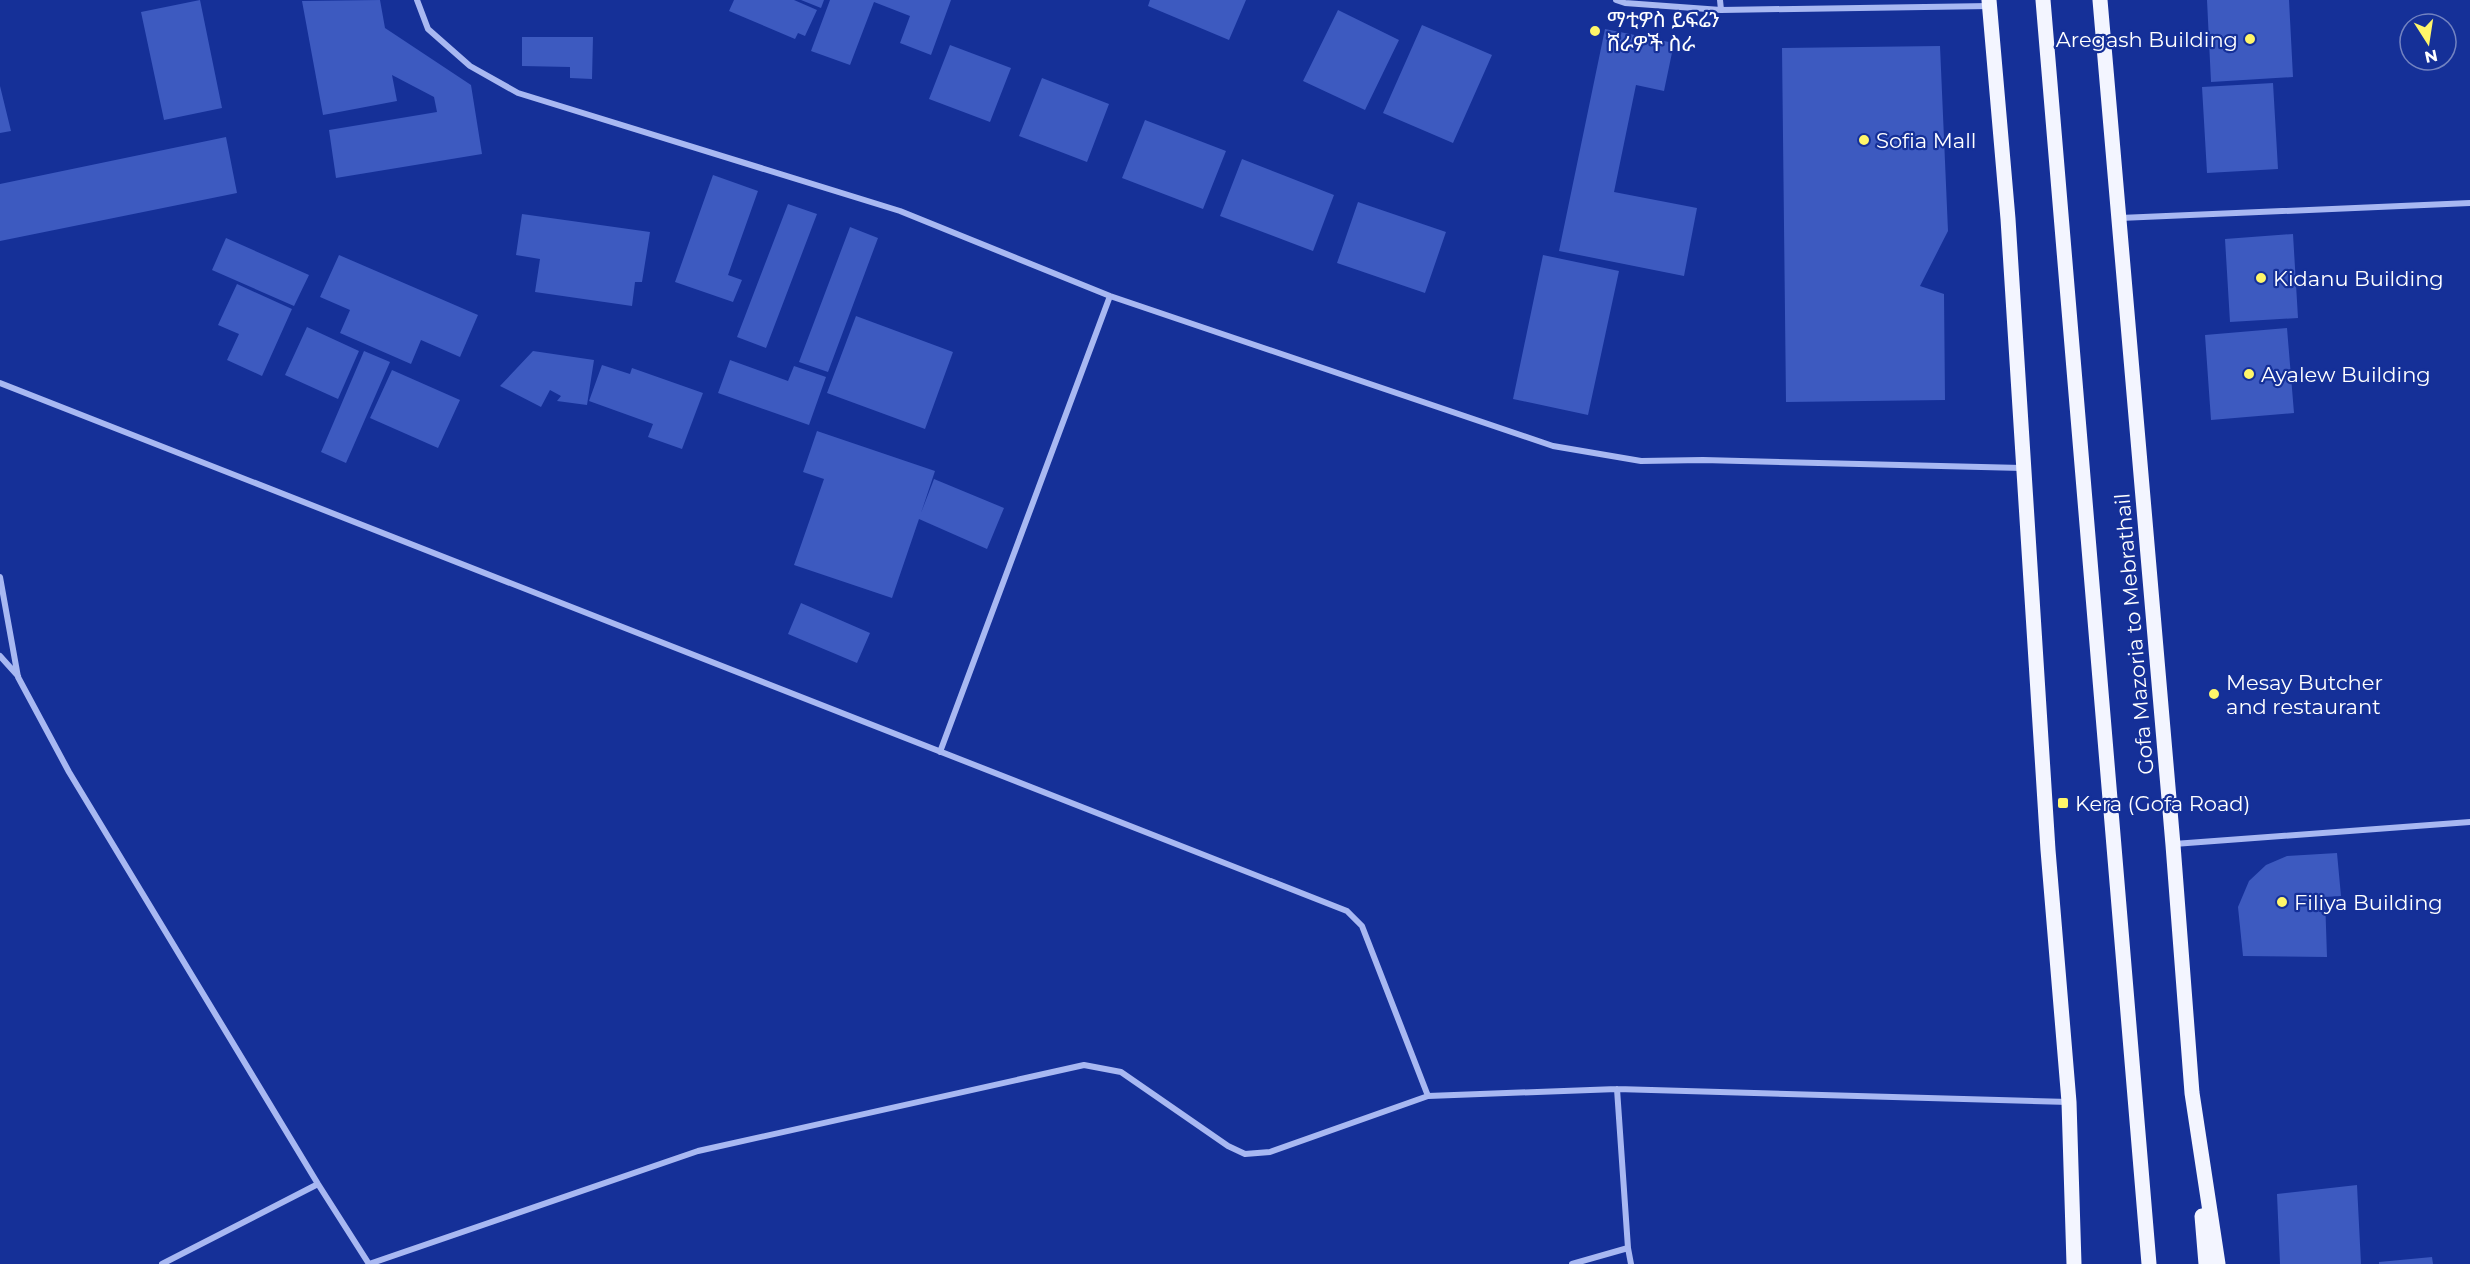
<svg xmlns="http://www.w3.org/2000/svg" width="2470" height="1264" viewBox="0 0 2470 1264" font-family="Montserrat,'Noto Sans Ethiopic',sans-serif">
<style>
.building{fill:#3d5ac0}
.lines{fill:none;stroke-linecap:round;stroke-linejoin:round}
.minor{stroke:#a8b8f2;stroke-width:6}
.primary{stroke:#f3f5ff;stroke-width:15}
.poi-dot{fill:#fff669;stroke:#153098;stroke-width:2}
.labels{text-anchor:middle;dominant-baseline:central;stroke-width:4.5;stroke-linejoin:round;paint-order:stroke}
.poi-label{font-size:21px;fill:#fff;stroke:#153098;text-anchor:start}
.street-label{font-size:21px;fill:#fff;stroke:#153098}
</style>
<rect width="100%" height="100%" fill="#153098"/>
<path class="building" d="M200,0L222,108L164,120L141,12Z
M380,0L385,28L471,85L482,154L336,178L329,130L437,112L434,97L392,75L397,101L323,115L302,1Z
M734,0H794L817,10L805,36L798,33L795,39L729,11Z
M801,0H824L821,8Z
M830,0H951L931,55L900,43L910,16L874,2L850,65L811,51Z
M1150,0H1246L1229,40L1148,6Z
M2207,0H2289L2293,77L2211,82Z
M1338,10L1399,40L1365,110L1303,81Z
M1422,25L1492,55L1453,143L1383,113Z
M1605,29L1674,43L1664,91L1636,85L1614,192L1697,208L1684,276L1559,251Z
M522,37H593L592,79L570,78V67L522,66Z
M950,45L1011,68L990,122L929,99Z
M1940,46L1948,231L1920,286L1944,294L1945,400L1786,402L1782,48Z
M1042,78L1109,104L1087,162L1019,136Z
M2273,83L2278,169L2207,173L2202,87Z
M0,86L11,131L0,133Z
M1145,120L1226,151L1203,209L1122,178Z
M226,137L237,193L0,241V184Z
M1242,159L1334,195L1313,251L1220,216Z
M713,175L758,191L728,275L742,280L733,302L675,282Z
M1358,202L1446,232L1425,293L1337,263Z
M788,204L817,214L766,348L737,337Z
M522,214L650,232L642,282H635L632,306L535,292L540,259L516,255Z
M850,227L878,238L828,372L799,362Z
M2293,234L2298,318L2230,322L2225,239Z
M226,238L309,275L294,306L212,270Z
M339,255L478,315L460,357L421,340L411,364L340,333L350,310L320,297Z
M1543,255L1619,271L1588,415L1513,399Z
M237,284L292,309L262,376L227,360L239,334L218,325Z
M856,316L953,352L925,429L827,393Z
M307,327L359,351L338,399L285,375Z
M2287,328L2294,413L2211,420L2205,335Z
M364,351L390,362L346,463L321,452Z
M533,351L594,360L587,405L557,401L561,396L550,390L541,407L500,386Z
M730,360L788,381L794,366L826,377L809,425L718,393Z
M602,365L630,374L632,368L703,393L682,449L648,437L653,424L589,401Z
M392,370L460,400L438,448L370,418Z
M817,431L935,471L921,513L934,479L1004,508L987,549L919,519L892,598L794,565L824,479L803,472Z
M801,603L870,633L857,663L788,634Z
M2337,853L2341,896L2325,897L2327,957L2243,956L2238,907L2249,881L2266,865L2287,856Z
M2357,1185L2361,1264H2280L2277,1194Z
M2432,1257L2433,1264H2379V1262Z"/>
<g class="lines">
<path class="minor" d="M417,0L428,29L470,66L518,93L900,211L1110,296L1553,446L1641,461L1703,460L2022,468
M1616,0L1625,3L1721,10L1990,6
M1720,0L1721,10
M2120,218L2470,203
M0,383L1347,911L1362,926L1428,1096L1617,1089L2069,1102
M0,577L18,677L69,772L318,1184L369,1264L698,1151L1084,1065L1121,1072L1228,1146L1245,1154L1270,1152L1428,1096
M0,656L18,676
M940,752L1110,296
M2174,844L2470,822
M1617,1089L1628,1248
M162,1264L318,1184
M1572,1264L1628,1248L1631,1264"/>
<path class="primary" d="M1989,0L2008,219L2048,850L2069,1102L2074,1264
M2043,0L2149,1264
M2100,0L2173,845L2192,1093L2218,1264
M2202,1216L2206,1264"/>
</g>
<g class="poi-dot">
<circle cx="1595" cy="31" r="6"/>
<circle cx="2250" cy="39" r="6"/>
<circle cx="1864" cy="140" r="6"/>
<circle cx="2261" cy="278" r="6"/>
<circle cx="2249" cy="374" r="6"/>
<circle cx="2214" cy="694" r="6"/>
<rect x="2057" y="797" width="12" height="12" rx="3"/>
<circle cx="2282" cy="902" r="6"/>
</g>
<g class="labels">
<g class="poi-label">
<text x="1607" y="19">ማቲዎስ ይፍሬን<tspan x="1607" dy="24">ሸራዎች ስራ</tspan></text>
<text x="2238" y="39" text-anchor="end">Aregash Building</text>
<text x="1876" y="140">Sofia Mall</text>
<text x="2273" y="278">Kidanu Building</text>
<text x="2261" y="374">Ayalew Building</text>
<text x="2226" y="682">Mesay Butcher<tspan x="2226" dy="24">and restaurant</tspan></text>
<text x="2075" y="803">Kera (Gofa Road)</text>
<text x="2294" y="902">Filiya Building</text>
</g>
<g class="street-label">
<text transform="translate(2134 634) rotate(-95)">Gofa Mazoria to Mebrathail</text>
</g>
</g>
<g transform="translate(2428 42) rotate(168)"><circle r="28" fill="#153098" stroke="#7383c1" stroke-width="1.5"/>
<path d="M0-4.5L10 22L0 15L-10 22Z" fill="#fff669"/>
<text y="-9" font-size="16" font-weight="bold" text-anchor="middle" fill="#ffffff">N</text>
</g>
</svg>
